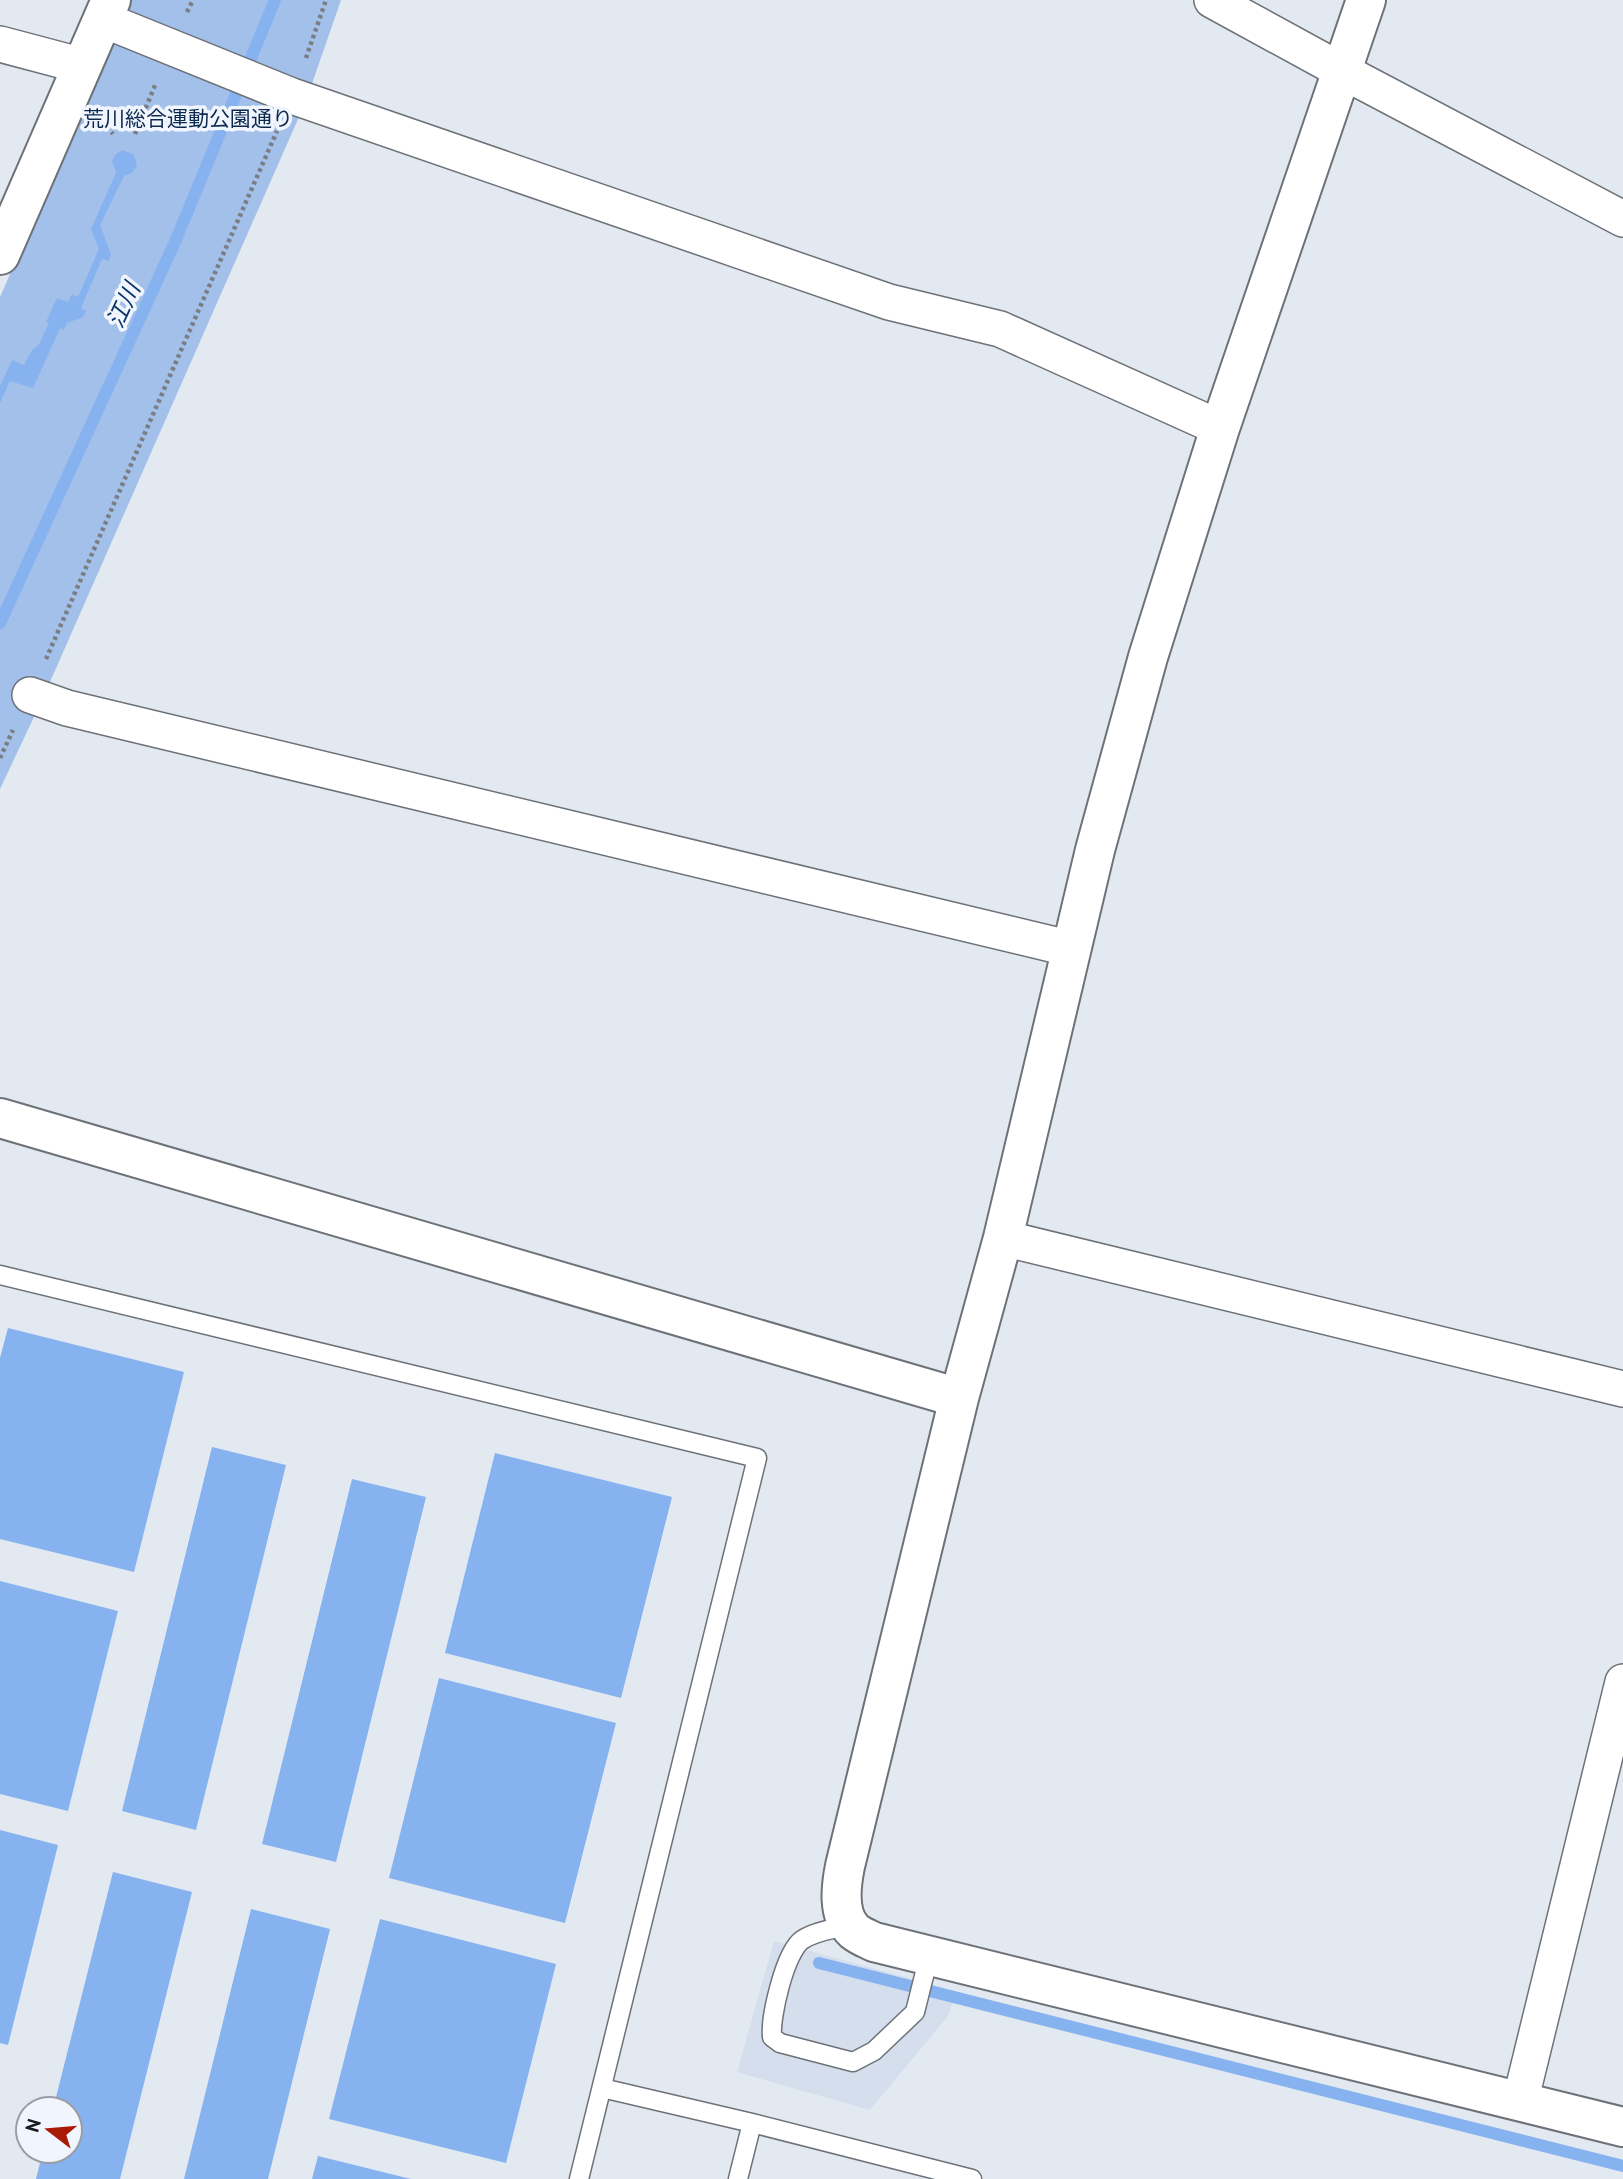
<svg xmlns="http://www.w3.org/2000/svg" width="1623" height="2179" viewBox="0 0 1623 2179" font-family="'PT Sans','Noto Sans JP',sans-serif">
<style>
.built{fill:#d4deec}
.green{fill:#a2c0e9}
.water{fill:#86b2ef}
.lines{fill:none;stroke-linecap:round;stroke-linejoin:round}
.stream{stroke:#86b2ef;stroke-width:12}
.service-casing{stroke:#6d7178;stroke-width:21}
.minor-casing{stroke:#6d7178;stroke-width:38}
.tertiary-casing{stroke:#6d7178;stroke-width:42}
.path{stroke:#7a7d82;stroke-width:4.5;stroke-dasharray:3.5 3.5;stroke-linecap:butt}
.service{stroke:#fff;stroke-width:18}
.minor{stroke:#fff;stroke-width:35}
.tertiary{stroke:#fff;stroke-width:38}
.labels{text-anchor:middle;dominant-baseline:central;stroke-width:7;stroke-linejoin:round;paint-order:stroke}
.park-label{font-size:21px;fill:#0c294f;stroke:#f1f6fe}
.water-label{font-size:23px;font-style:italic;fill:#073369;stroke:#f1f6fe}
</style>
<rect width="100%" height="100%" fill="#e3e9f1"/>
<path class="built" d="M774,1941L956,1991L948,2016L870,2110L737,2072Z"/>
<path class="green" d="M130,0H341L306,101L42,700L0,789V297Z"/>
<path class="water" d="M123,150L134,155L137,166L132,173L124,176L100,225L111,254L109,261L102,259L81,308L86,311L83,317L67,323L64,330L60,328L33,388L10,381L0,403V386L12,360L24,365L32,350L38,346L49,323L46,322L57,298L68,302L72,294L78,297L99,249L91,229L116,173L112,161L116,154Z
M8,1328L184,1372L134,1572L0,1539V1358Z
M212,1447L286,1465L196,1830L122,1811Z
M495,1453L672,1497L621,1698L445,1653Z
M352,1479L426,1497L336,1862L262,1844Z
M0,1581L118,1611L68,1811L0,1794Z
M439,1678L616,1723L565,1923L389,1878Z
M0,1830L58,1845L8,2045L0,2043Z
M113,1872L192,1892L120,2179H36L43,2151H70V2109H53Z
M251,1909L330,1929L268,2179H184Z
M380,1919L556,1964L506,2163L329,2119Z
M318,2156L411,2179H312Z"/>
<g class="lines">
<path class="stream" d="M0,623L175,242L275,0
M819,1963L1623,2166"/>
<defs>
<path id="service" d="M0,1275L757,1458L579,2179
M849,1925C835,1929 815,1931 802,1940C785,1952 770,2017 772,2037L780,2043L853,2062L874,2051L915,2012L929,1956
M602,2088L752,2123
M738,2179L752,2123L972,2179"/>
<path id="minor" d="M1212,0L1342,71L1623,219
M104,20L292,96L889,302L1000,329L1220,428
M0,44L83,66
M30,695L67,708L1072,949
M1003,1238L1623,1389
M1520,2102L1623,1682"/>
<path id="tertiary" d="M1366,0L1220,428L1148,657L1095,850L1003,1238L959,1398L845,1866C841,1886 837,1915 854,1931C860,1936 868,1939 874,1942L1623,2127
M0,255L111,0
M0,1118L959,1398"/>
</defs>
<use href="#service" class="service-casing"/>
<use href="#minor" class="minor-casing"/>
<use href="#tertiary" class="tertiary-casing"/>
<path class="path" d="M187,12L193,0
M306,58L326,0
M103,121L113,134
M135,134L156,83
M46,659L277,131
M0,758L13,730"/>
<use href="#service" class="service"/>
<use href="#minor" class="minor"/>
<use href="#tertiary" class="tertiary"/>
</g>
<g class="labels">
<g class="park-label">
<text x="188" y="118">荒川総合運動公園通り</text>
</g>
<g class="water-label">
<text transform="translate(123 305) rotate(-65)">江川</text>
</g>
</g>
<g transform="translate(49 2130) rotate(286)"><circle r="33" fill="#f1f6fe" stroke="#9a9ea4" stroke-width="2"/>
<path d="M0-5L12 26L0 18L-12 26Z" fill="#a91905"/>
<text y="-10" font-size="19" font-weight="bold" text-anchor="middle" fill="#18191c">N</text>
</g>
</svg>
